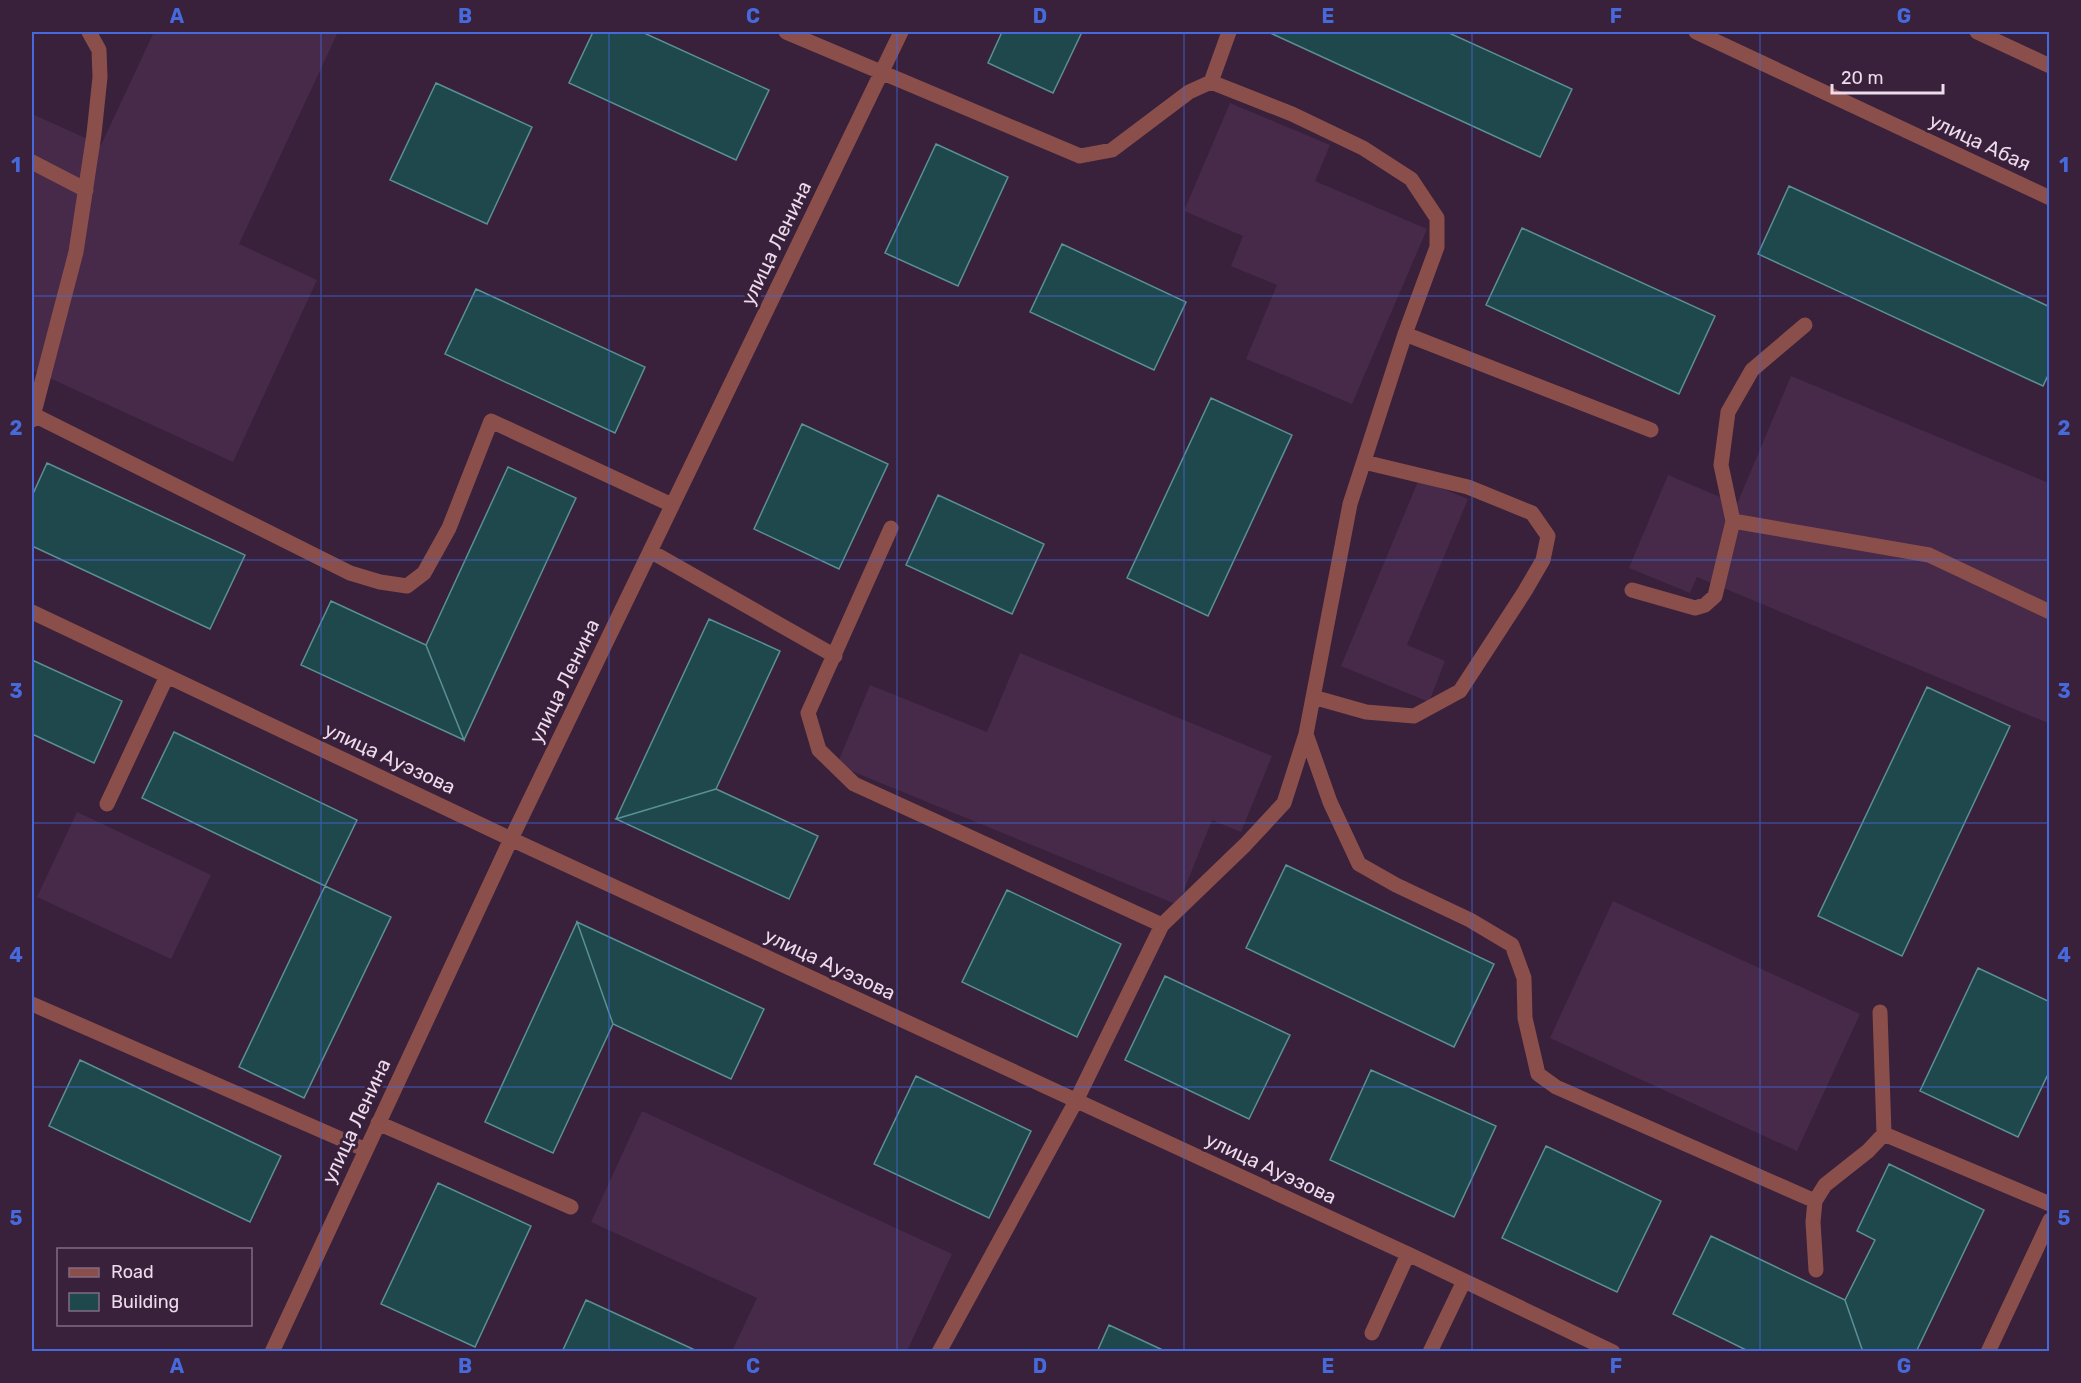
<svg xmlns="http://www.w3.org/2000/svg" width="2081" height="1383" viewBox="0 0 2081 1383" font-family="Rubik,sans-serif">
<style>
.built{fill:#472a49}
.building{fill:#1f484d;stroke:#599096;stroke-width:1.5}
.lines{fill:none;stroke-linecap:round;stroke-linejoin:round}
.minor{stroke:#8a4f4b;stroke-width:15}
.grid{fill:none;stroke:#466adc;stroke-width:1.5;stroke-opacity:0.55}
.labels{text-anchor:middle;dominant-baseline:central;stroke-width:6;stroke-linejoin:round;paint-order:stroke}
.street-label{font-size:20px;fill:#ecdbec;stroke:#39203b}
.neatline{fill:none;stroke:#466adc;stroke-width:2}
.grid-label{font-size:20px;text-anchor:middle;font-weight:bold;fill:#466adc}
</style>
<rect width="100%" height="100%" fill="#39203b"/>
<path class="built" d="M154,32H338L239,244L317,280L233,462L32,370V114L101,145Z
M1230,103L1330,145L1315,181L1427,229L1352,404L1246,359L1277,285L1231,266L1243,236L1184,211Z
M1791,376L2049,483V719L2048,723L1697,577L1690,593L1629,568L1668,475L1737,504Z
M1419,479L1468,499L1407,645L1445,661L1429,702L1341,666Z
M1020,653L1272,756L1241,832L1212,820L1178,905L837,765L870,685L987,732Z
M77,812L211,875L171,959L37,897Z
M1613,901L1860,1014L1797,1151L1550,1038Z
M642,1111L952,1254L907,1351H732L757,1298L591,1222Z"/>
<path class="building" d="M593,32H642L769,90L736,160L569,83Z
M1002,32H1082L1053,93L988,63Z
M1268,32H1447L1572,89L1540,157Z
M436,83L532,127L487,224L390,180Z
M936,144L1008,177L958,286L885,253Z
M1789,186L2050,307V371L2043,386L1758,254Z
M1522,228L1715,316L1679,394L1486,305Z
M1062,244L1186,302L1154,370L1030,312Z
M476,289L645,367L615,433L445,354Z
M1211,398L1292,435L1208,616L1127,578Z
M802,424L888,464L839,569L754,529Z
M47,463L245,555L210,629L32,546V496Z
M508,467L576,498L464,740L426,645Z
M938,495L1044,544L1012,614L906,565Z
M331,601L426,645L464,740L301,665Z
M709,619L780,651L716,789L616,819Z
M32,660L122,701L94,763L32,734Z
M1927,687L2010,726L1902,956L1818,916Z
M174,732L357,820L325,886L142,798Z
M716,789L818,836L789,899L616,819Z
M1286,865L1494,964L1454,1047L1246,948Z
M325,886L391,917L304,1098L239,1067Z
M1007,890L1121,944L1077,1037L962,982Z
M577,922L764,1009L731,1079L613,1024Z
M577,922L613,1024L553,1153L485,1122Z
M1978,968L2050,1002V1070L2018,1137L1920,1091Z
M1165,976L1290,1035L1249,1119L1125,1060Z
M80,1060L281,1156L250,1222L49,1126Z
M1371,1070L1496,1126L1454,1217L1330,1160Z
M916,1076L1031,1131L989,1218L874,1164Z
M1546,1146L1661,1201L1617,1292L1502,1238Z
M1889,1164L1984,1210L1916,1352H1863L1845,1300L1875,1240L1857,1231Z
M438,1183L531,1226L475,1347L381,1304Z
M1711,1236L1845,1300L1863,1352H1750L1673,1314Z
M586,1300L695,1350V1352H562Z
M1109,1325L1167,1352H1097Z"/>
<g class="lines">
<path class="minor" d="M786,32L1080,156L1112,150L1189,92L1211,82
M1696,32L2050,198
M1977,32L2050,66
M32,162L86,190
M1405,334L1651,430
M32,414L350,573L380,582L407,586L424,573L449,528L491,421L672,505
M32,420L76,252L94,134L100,77L99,50L89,32
M1733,521L1721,465L1728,412L1752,370L1805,325
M891,528L808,713L819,750L854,784L1162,925
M650,551L835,656
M1632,590L1695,608L1705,605L1715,596L1733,521L1929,555L2050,612
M32,612L511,839L1408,1254L1613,1352
M1313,697L1366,712L1414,716L1460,691L1525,591L1543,560L1548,536L1532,513L1468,487L1364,462
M1306,734L1330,802L1359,864L1396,885L1470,920L1512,945L1524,978L1525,1018L1538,1074L1556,1087L1815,1201
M107,804L167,676
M32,1004L366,1150
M378,1123L571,1207
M1884,1134L2050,1204
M1816,1270L1813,1222L1815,1201L1825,1185L1868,1151L1884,1134L1880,1012
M1372,1333L1408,1254
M272,1352L511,839L901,32
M939,1352L1076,1101L1162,925L1245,845L1284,803L1306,734L1350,504L1405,334L1437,247V218L1411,179L1363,148L1292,114L1211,82L1229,32
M1430,1352L1464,1281
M1988,1352L2050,1220"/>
</g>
<path class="grid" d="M321,32V1352M609,32V1352M897,32V1352M1184,32V1352M1472,32V1352M1760,32V1352M32,296H2050M32,560H2050M32,823H2050M32,1087H2050"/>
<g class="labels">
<g class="street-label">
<text transform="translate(1980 142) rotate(25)">улица Абая</text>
<text transform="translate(776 243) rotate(-64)">улица Ленина</text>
<text transform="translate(564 681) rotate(-64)">улица Ленина</text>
<text transform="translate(390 758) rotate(25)">улица Ауэзова</text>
<text transform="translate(830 964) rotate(25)">улица Ауэзова</text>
<text transform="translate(356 1121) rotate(-65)">улица Ленина</text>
<text transform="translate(1271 1168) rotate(25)">улица Ауэзова</text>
</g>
</g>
<rect width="2081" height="1383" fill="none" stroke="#39203b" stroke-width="66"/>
<rect x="57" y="1248" width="195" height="78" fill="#39203b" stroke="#816b82" stroke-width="1.5"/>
<rect x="69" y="1268" width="30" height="9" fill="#8a4f4b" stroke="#816b82" stroke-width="1.5"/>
<text x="111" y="1278" font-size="18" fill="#ecdbec">Road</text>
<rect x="69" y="1293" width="30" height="18" fill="#1f484d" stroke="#816b82" stroke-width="1.5"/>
<text x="111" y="1308" font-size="18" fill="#ecdbec">Building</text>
<path d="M1832 84v9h111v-9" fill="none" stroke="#ecdbec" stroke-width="3"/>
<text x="1841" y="84" font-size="18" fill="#ecdbec" stroke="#39203b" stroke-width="4.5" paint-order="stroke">20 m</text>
<rect x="33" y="33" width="2015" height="1317" class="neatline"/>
<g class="grid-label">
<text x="177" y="23">A</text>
<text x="465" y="23">B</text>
<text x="753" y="23">C</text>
<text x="1040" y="23">D</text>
<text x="1328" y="23">E</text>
<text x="1616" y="23">F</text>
<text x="1904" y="23">G</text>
<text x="16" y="172">1</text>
<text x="2064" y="172">1</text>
<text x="16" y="435">2</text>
<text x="2064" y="435">2</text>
<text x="16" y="698">3</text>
<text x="2064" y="698">3</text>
<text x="16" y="962">4</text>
<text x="2064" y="962">4</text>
<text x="16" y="1225">5</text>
<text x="2064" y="1225">5</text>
<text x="177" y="1373">A</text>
<text x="465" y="1373">B</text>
<text x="753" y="1373">C</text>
<text x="1040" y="1373">D</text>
<text x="1328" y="1373">E</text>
<text x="1616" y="1373">F</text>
<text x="1904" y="1373">G</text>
</g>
</svg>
